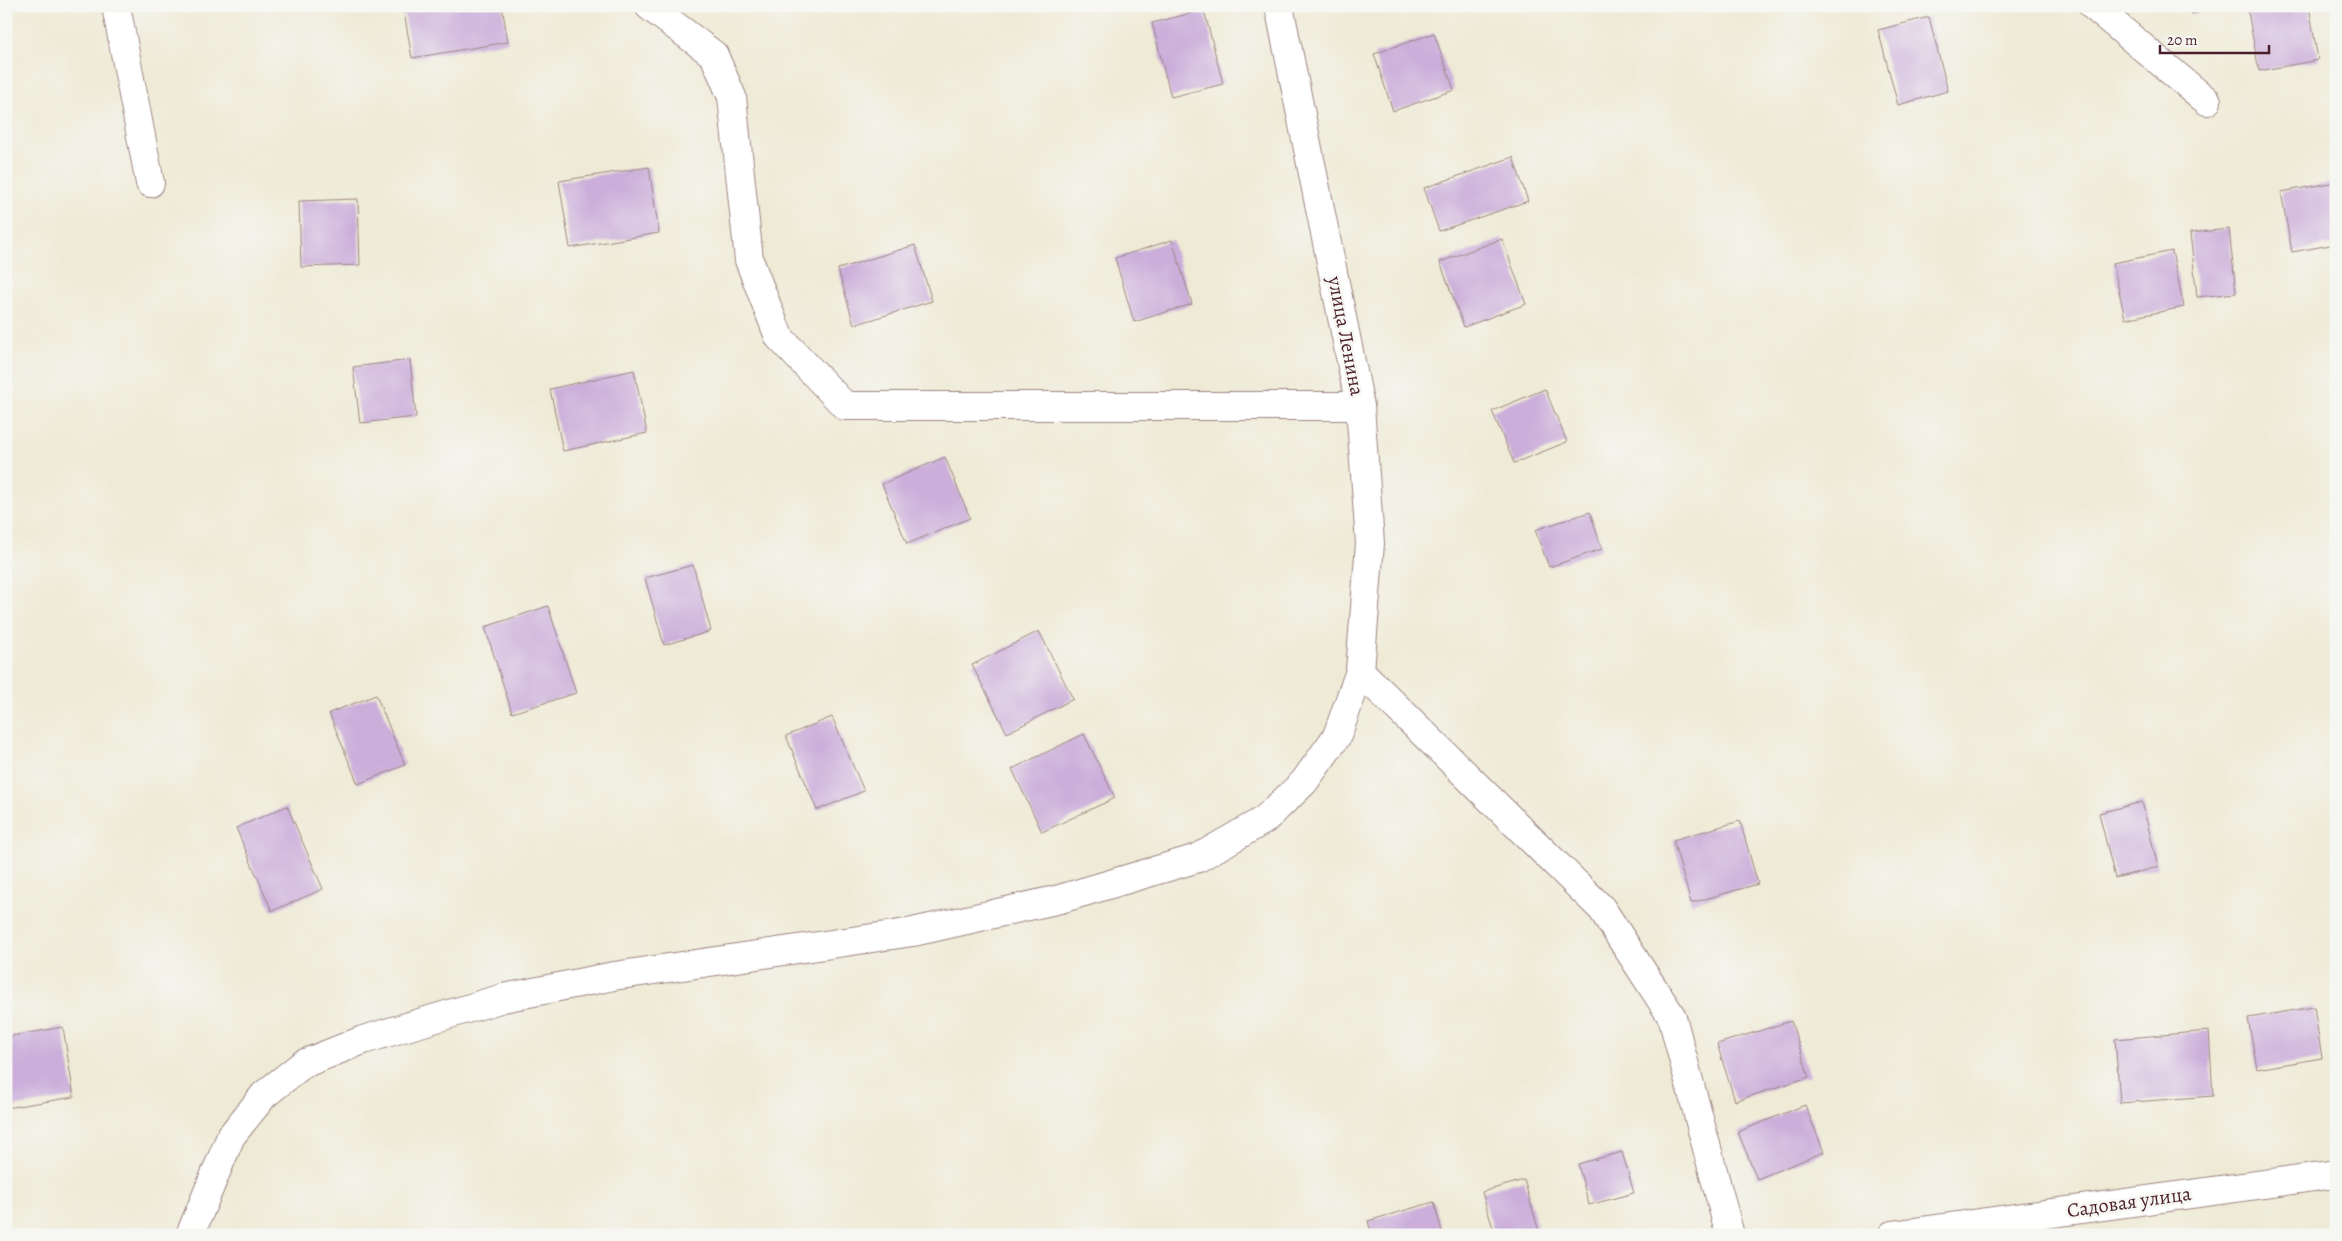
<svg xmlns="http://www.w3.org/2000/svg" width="2342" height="1241" viewBox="0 0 2342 1241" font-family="Alegreya,serif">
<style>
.building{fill:#cbaeda}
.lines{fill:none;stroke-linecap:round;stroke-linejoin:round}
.minor-casing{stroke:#9c8480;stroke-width:30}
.minor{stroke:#fff;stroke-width:28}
.labels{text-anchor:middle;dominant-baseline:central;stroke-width:5;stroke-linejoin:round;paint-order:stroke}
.street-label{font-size:20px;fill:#4a1f2b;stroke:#f6f6f2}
</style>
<rect width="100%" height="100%" fill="#f6f6f2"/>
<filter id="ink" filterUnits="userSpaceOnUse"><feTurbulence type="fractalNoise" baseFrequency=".02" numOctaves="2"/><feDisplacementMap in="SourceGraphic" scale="10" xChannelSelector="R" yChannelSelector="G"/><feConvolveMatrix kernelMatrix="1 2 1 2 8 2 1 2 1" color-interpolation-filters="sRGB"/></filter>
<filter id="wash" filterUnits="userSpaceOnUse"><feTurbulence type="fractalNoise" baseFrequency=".0096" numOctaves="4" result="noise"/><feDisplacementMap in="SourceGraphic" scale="20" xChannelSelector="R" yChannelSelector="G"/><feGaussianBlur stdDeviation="1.12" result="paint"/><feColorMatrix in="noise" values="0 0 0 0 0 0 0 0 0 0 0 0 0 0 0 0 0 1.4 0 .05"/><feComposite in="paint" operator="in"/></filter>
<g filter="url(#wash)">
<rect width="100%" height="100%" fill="#eeead5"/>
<g id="blocks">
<path class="building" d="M403,6H502L508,42L412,58Z
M2189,6H2221V7L2191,14Z
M2283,6H2309L2318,60L2259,71L2248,12Z
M1204,10L1223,84L1171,97L1152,23Z
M1929,17L1948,91L1898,105L1878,30Z
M1434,33L1454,90L1393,111L1374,54Z
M1513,157L1528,201L1439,231L1424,188Z
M649,167L659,233L570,248L559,181Z
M2336,182V244L2292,252L2281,192Z
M358,199L360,265L301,267L299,201Z
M2229,229L2236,293L2197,297L2190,233Z
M1502,239L1526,304L1464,327L1440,262Z
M1172,240L1192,304L1134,322L1115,258Z
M915,245L932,301L854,325L838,269Z
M2172,251L2184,307L2125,319L2113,263Z
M410,360L416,417L360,423L353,367Z
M634,370L647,433L563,451L550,389Z
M1545,389L1567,442L1514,463L1492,411Z
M945,457L970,518L907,544L882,484Z
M1590,512L1602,549L1549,567L1535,530Z
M693,565L711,631L664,645L645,578Z
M548,606L576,693L512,713L485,627Z
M1039,631L1073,699L1007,733L972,665Z
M376,695L405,765L358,784L329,713Z
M832,717L864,791L817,810L786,736Z
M1084,734L1115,798L1042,832L1012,769Z
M2142,802L2158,867L2115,878L2099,813Z
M287,806L323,889L272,911L236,828Z
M1740,821L1758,884L1691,903L1673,840Z
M2314,1007L2322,1058L2257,1069L2248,1018Z
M1791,1021L1809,1077L1735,1101L1717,1044Z
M63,1027L74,1097L6,1108V1037Z
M2209,1031L2213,1096L2120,1103L2115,1039Z
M1805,1105L1824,1152L1757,1179L1738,1132Z
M1622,1152L1634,1193L1589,1205L1578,1164Z
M1524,1180L1540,1235H1495L1482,1192Z
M1434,1202L1443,1235H1372L1368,1221Z"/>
</g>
</g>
<g filter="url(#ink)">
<use href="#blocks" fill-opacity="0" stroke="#9c8480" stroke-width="1"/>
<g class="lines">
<defs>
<path id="minor" d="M116,6L150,183
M649,6L714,55L732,97L749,260L779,337L845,406H1360
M2093,6L2207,101
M1360,671L1602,909L1672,1017L1730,1235
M190,1235L231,1136L264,1095L303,1064L363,1040L503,998L614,976L913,932L1060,899L1198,858L1264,820L1304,782L1337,736L1360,671L1370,543L1360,406L1279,6
M1892,1235L2336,1174"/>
</defs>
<use href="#minor" class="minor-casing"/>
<use href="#minor" class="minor"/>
</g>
</g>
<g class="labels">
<g class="street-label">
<text transform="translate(1346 336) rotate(79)">улица Ленина</text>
<text transform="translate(2129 1202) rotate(-8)">Садовая улица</text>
</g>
</g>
<rect width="2342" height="1241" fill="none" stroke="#f6f6f2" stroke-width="25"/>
<path d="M2160 45v8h109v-8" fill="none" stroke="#4a1f2b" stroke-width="2.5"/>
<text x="2167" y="45" font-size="15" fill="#4a1f2b" stroke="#f6f6f2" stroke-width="4" paint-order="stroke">20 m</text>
</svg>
